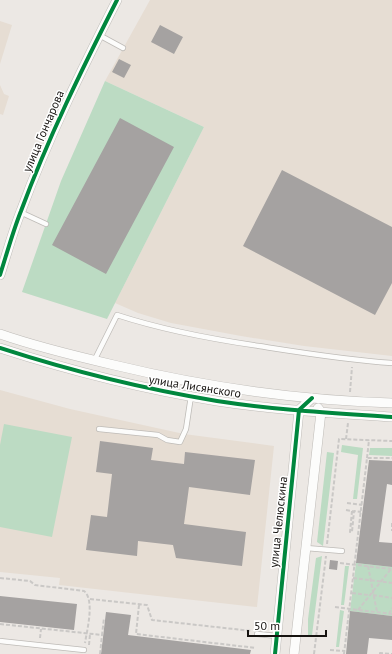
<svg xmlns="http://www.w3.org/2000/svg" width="392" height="654" viewBox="0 0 392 654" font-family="'PT Sans',sans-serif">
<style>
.built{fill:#e6ddd3}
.green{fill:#bcdbc3}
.building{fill:#a5a2a1}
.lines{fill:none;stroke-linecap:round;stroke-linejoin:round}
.service-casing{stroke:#bebbb7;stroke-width:6}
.minor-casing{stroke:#bebbb7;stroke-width:10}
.path{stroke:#cac8c6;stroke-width:2;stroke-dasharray:4 2;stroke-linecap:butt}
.service{stroke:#fcfcfb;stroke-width:4.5}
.minor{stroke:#fcfcfb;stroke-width:9}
.cycleway-casing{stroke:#fff;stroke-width:6}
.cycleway{stroke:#00873e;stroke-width:4}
.labels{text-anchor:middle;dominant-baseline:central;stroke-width:3;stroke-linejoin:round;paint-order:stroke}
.street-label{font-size:12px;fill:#161310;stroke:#fff}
</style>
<rect width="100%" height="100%" fill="#ece8e4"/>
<path class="built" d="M150,0H392V356L304,346L241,336L171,323L138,313L115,303L204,127L105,81Z
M0,21L12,25L0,64Z
M0,85L4,94L9,96L3,115L0,114Z
M0,390L70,409L184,434L274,446L257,607L59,585L60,578L0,572Z"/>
<path class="green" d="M105,81L204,127L107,319L22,292L61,181Z
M4,424L72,437L52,537L0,527V445Z
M342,445L363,448L357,499H353L358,455L341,452Z
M370,448H392V456L369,455Z
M327,452L334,453L323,546L317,542Z
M322,556L312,635H308V619L316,558Z
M356,563L392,567V616L350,611Z
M345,566H349L344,605H341Z
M340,610L344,611L339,647H336Z"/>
<path class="building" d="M160,25L183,37L174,54L151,42Z
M119,59L131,65L124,78L112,72Z
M120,118L174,147L106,274L52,245Z
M282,170L392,227V283L375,315L243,246Z
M100,441L153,448L151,460L184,464L185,452L255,460L250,495L189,487L184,524L246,532L242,566L176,558L173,545L138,541L137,556L86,550L91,515L107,517L112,474L96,472Z
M369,460L392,461V485L387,484L379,542L392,543V567L356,563Z
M330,560L338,561L337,570L329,569Z
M0,596L77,604L74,630L0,622Z
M350,611L392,616V640L369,638L367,654H346Z
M106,612L131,615L128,635L251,650L250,654H101Z"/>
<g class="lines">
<defs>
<path id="service" d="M99,35L123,48
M20,212L46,224
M94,361L117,315C163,330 211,339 259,346C304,353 347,360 392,363
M99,429L158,435L167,440L180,442L186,429L191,396
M306,548L342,551
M257,634L277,636
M0,641L84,650"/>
<path id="minor" d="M0,275C7,253 13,231 21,211C48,138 82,69 117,0
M0,334C37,347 75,356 114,365C205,387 298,400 392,403
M0,348C71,371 143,389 217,401C275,410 334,413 392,417
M275,654L299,410L312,398
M294,654L318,439L321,412L318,408"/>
</defs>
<use href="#service" class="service-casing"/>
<use href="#minor" class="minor-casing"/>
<path class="path" d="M350,392L352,367
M346,439L348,423
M367,458L369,440
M347,503L362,505
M346,510L352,511L350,532H352L354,511L361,512
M392,523V531
M327,544L339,439L392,441
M340,563L391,569
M368,566L377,612
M0,578L30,581L35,585L84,591C95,600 87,630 85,643
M353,578L392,583
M352,593L369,595
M373,595L392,598
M90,599L147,605L152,620L252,631
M139,605L136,634L256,648
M335,607L392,614
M358,610L391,569
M389,614L392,608
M0,624L102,635L104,618
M40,638L41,629
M89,645L90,634
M330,650L345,651
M100,654L102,635
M314,654L326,556
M344,654L367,458H392
M380,654V653L392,654"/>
<use href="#service" class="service"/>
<use href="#minor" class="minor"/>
<defs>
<path id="cycleway" d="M0,275C7,253 13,231 21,211C48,138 82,69 117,0
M0,348C71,371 143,389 217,401C275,410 334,413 392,417
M275,654L299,410L312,398"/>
</defs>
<use href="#cycleway" class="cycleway-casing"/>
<use href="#cycleway" class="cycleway"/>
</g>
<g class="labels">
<g class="street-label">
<text transform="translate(43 131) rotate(-67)">улица Гончарова</text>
<text transform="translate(195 386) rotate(9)">улица Лисянского</text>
<text transform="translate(278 522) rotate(-84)">улица Челюскина</text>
</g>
</g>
<path d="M248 630v6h78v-6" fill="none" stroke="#161310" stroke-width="2"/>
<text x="254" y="630" font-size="12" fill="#161310" stroke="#ffffff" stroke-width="3" paint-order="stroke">50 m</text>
</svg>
